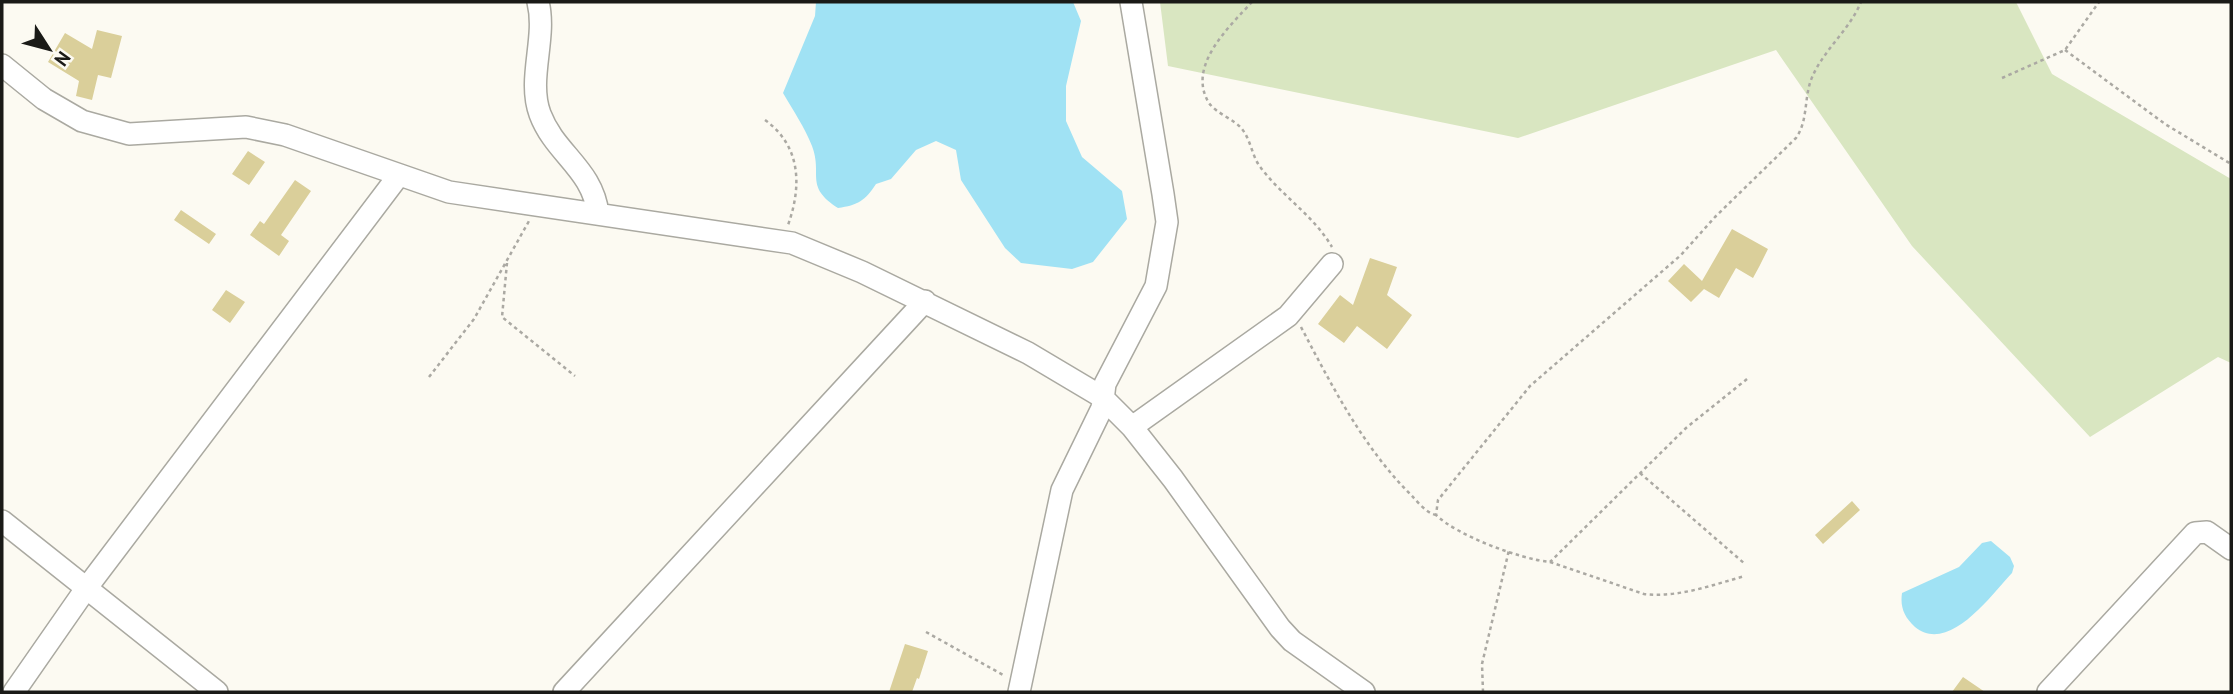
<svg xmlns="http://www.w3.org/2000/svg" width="2233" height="694" viewBox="0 0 2233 694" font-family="'PT Sans',sans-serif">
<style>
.green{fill:#d9e6c1}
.water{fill:#a0e2f4}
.building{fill:#dacf9a}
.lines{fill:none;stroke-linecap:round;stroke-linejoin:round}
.minor-casing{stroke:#aaa9a1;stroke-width:24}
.path{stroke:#aba9a3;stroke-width:2.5;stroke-dasharray:3.5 3.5;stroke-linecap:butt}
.minor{stroke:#fff;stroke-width:21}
</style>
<rect width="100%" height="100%" fill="#fcfaf2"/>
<path class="green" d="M1160,2H2016L2052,74L2231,179V363L2218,357L2090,437L1912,246L1776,50L1518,138L1168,66Z"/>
<path class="water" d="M816,2H1073L1081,21L1066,86V121L1082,157L1122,191L1127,219L1093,262L1072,269L1021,263L1005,248L961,180L956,150L936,141L916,150L891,179L876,184C865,201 858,205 838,208C804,186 823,175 812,146C805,128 793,110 783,93L815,16Z
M1991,541L2010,557L2014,566L2012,573C1992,594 1949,655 1915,627C1904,617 1900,607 1902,593L1959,567L1982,543Z"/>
<path class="building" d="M97,30L122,36L111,78L98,75L92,100L76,96L79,81L48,62L65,33L92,49Z
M248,151L265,162L249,185L232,174Z
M295,180L311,191L281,235L289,241L279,256L250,235L260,221L264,224Z
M181,210L216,234L209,244L174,220Z
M1732,229L1768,249L1759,267L1753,278L1736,268L1719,298L1704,289L1691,302L1668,281L1684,264L1702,281Z
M1370,258L1397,267L1387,295L1412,315L1387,349L1357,326L1344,343L1318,324L1340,295L1353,305Z
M226,290L245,302L230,323L212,310Z
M1852,501L1860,510L1823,544L1815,535Z
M905,644L928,651L919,679L917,678L912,692H889Z
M1963,677L1985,692H1952Z"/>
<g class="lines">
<defs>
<path id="minor" d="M538,2C547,38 527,79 540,114C555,154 593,169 598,214
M2,65L44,99L82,121L129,134L246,127L285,135L449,192L792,243L862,272L1028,353L1102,397L1132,427L1173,479L1280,628L1292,641L1364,692
M1132,427L1288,316L1332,264
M2,521L217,692
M14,692L85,590L399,175
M564,692L925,301
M1019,692L1062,490L1102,408L1105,384L1156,286L1167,222L1163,194L1131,2
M2048,692L2195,533L2207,532L2231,549"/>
</defs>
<use href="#minor" class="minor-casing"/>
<path class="path" d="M1252,2C1230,26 1186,66 1209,103C1217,114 1234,119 1242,129C1251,140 1252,157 1261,168C1282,196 1314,216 1332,247
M2065,50L2165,124L2231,164
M2002,78L2065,50L2099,2
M765,120C801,146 802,186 788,225
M507,263L502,317L575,376
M1301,327C1332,386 1363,447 1411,495C1418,502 1426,513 1436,515
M429,377L474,319L529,221
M1747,379L1686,428L1550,562C1520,559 1458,536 1436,515L1438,500L1530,386L1681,255L1715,217L1796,138C1808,121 1804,99 1811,80C1822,51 1849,31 1861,2
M1640,473L1745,564
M1550,562L1644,594C1678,598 1712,585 1745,576
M926,632L1005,676
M1483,692L1482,664L1509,550"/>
<use href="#minor" class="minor"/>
</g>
<rect width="2233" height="694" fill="none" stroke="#1a1a17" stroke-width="7"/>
<g transform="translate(49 49) rotate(126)" stroke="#fcfaf2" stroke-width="5" paint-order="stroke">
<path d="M0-5L12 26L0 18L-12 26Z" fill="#1a1a17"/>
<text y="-10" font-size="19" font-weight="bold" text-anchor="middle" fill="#1a1a17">N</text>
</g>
</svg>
